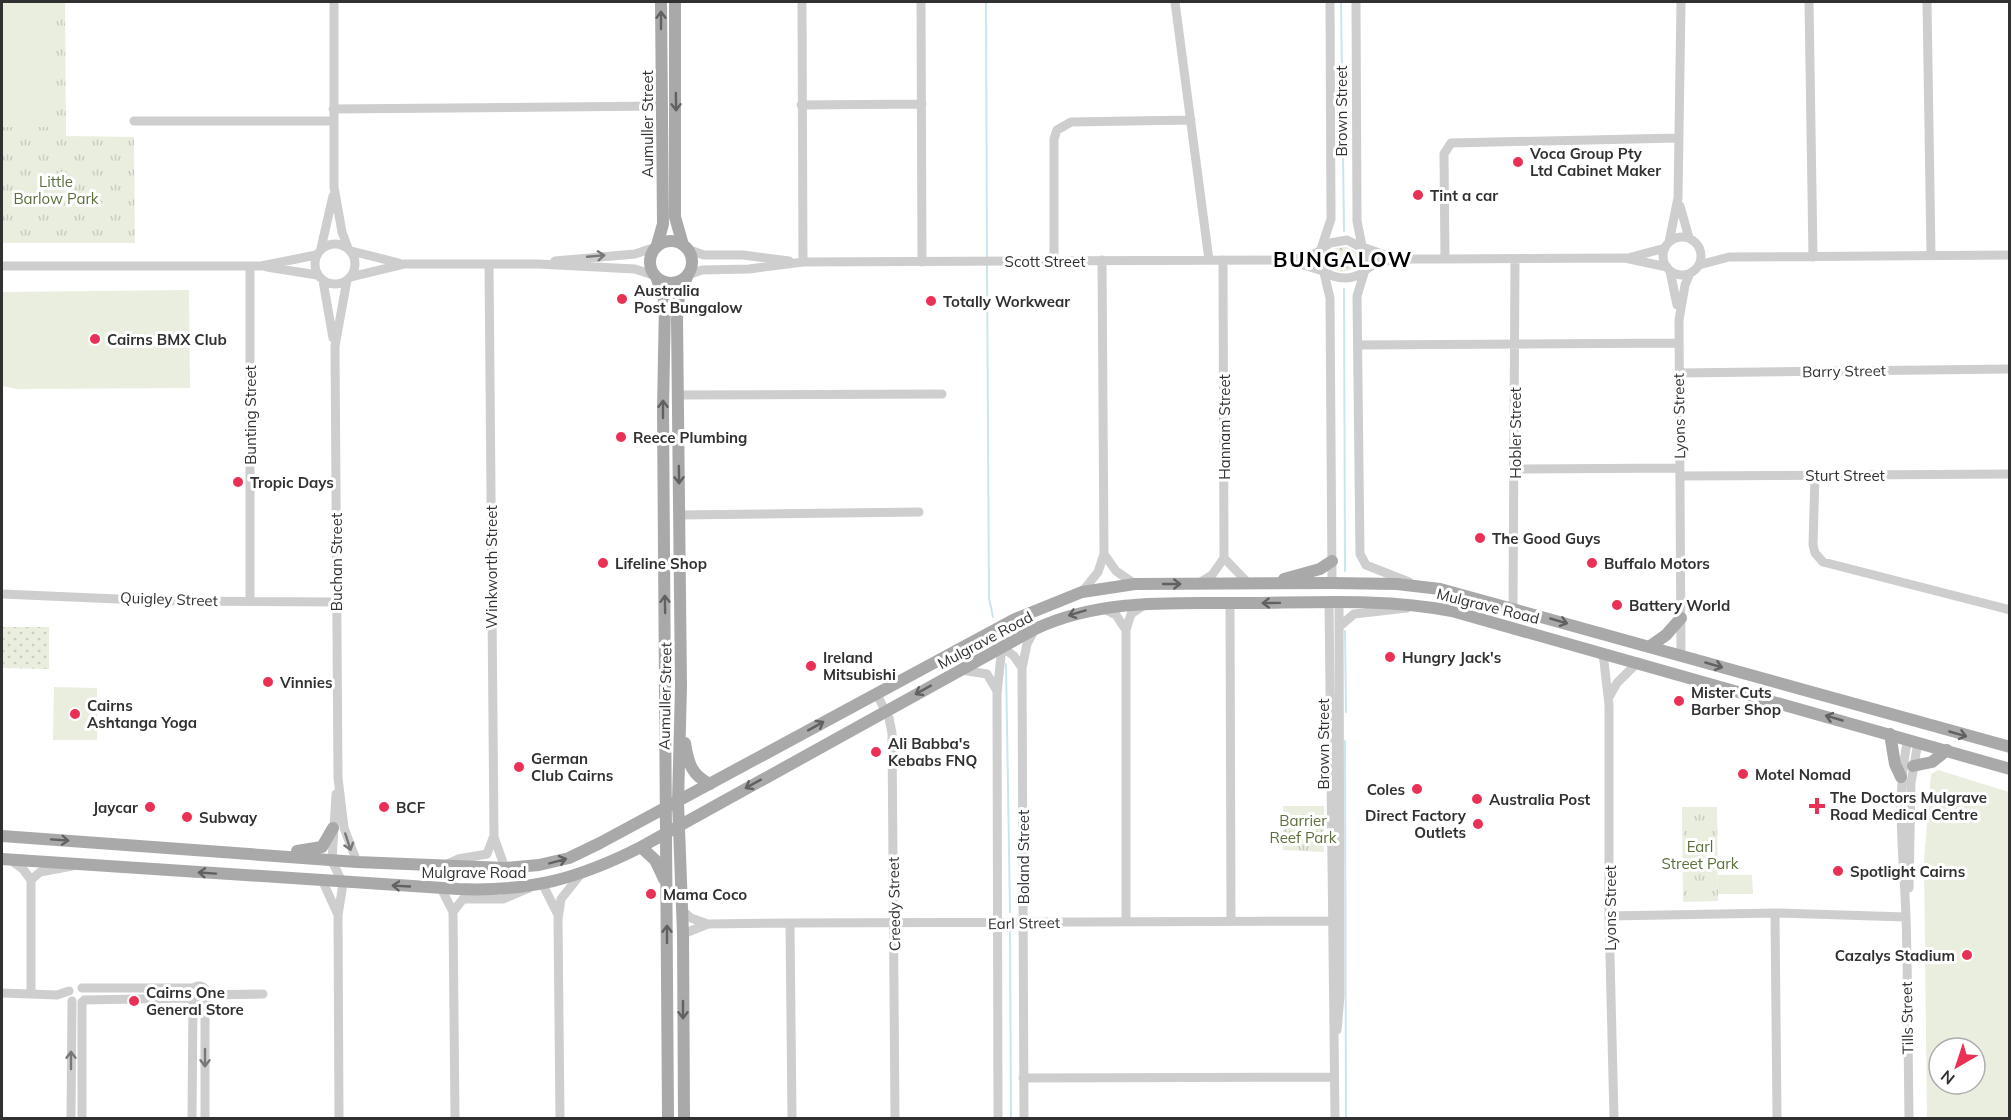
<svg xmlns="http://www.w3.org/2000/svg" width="2011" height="1120" viewBox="0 0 2011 1120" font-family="Mulish,sans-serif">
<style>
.grass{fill:url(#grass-dots)}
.park{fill:url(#park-tufts)}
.pitch{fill:#e9eedf;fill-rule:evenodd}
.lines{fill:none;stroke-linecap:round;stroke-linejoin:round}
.stream{stroke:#cbe5ee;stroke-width:2}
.minor{stroke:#cecece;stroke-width:9}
.major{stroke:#a9a9a9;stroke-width:12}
.oneway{stroke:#616161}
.oneway2{stroke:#787878}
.poi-dot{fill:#eb3056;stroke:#fff;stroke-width:2}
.labels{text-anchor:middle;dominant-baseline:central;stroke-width:6;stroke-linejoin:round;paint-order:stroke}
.street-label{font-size:15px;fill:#313131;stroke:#fff}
.poi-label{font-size:15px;font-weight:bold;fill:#313131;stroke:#fff;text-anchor:start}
.park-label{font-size:15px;fill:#5b6f3c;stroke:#fff}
.district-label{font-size:21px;font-weight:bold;letter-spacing:1.5px;fill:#000;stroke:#fff}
</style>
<defs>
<pattern id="grass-dots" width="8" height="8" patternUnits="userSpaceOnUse" patternTransform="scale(1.5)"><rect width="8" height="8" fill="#e9eedf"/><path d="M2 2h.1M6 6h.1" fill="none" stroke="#c8cdc0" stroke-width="1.8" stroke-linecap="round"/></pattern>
<pattern id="park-tufts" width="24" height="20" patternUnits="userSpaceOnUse" patternTransform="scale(1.5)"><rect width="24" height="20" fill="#e9eedf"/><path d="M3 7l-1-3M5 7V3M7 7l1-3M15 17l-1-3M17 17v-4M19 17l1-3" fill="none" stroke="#c8cdc0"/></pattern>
</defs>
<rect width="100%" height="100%" fill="#fff"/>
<path class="grass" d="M1347,247L1362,255L1364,261L1360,267L1342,272L1327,267L1324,261L1326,254L1336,248Z
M2,627H49V669L2,668Z"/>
<path class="park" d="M2,2H65L66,136L134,137L135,243H2Z
M1283,806H1324V852L1283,850Z
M1682,807H1717L1718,901L1683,902Z"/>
<path class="pitch" d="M2,2H54L55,127H2Z
M189,290L190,388L17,389L2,386V292Z
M54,687L97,688V740H53Z
M1938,770L2009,792V1118H1927L1924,862L1931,774ZM1939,1048H1975V1084H1939Z
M1718,875H1752L1753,894H1718Z"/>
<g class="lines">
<path class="stream" d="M986,2L987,257
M1341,2L1344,231
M987,263L989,598L993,617
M1344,289L1345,571
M1345,631L1346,712
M1006,664L1010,912
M1345,741L1346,1118
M1010,929L1011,1118"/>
<path class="minor" d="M334,2V187L342,232L348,248
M802,2L803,262
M921,2L922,262
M1175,2L1209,260
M1356,2L1357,221L1362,246
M1809,2L1813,257
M1927,2L1931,255
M801,105L922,104
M333,109L661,106
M134,121H334
M1680,206L1689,238
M1663 256a19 19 0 1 1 38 0a19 19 0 1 1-38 0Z
M1347,240L1366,250C1382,278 1332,289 1318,264L1320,251L1330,243Z
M1669,242L1678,198L1681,2
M315 264a20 20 0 1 1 40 0a20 20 0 1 1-40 0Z
M321,248L333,196
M1365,248L1394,258
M687,249L704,255H743L789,261
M1321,249L1331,219L1330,2
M351,251L399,263
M1628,258L1665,248
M1445,259L1444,154L1451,143L1678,138
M1223,260L1224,558L1249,584
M555,261L635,254L656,247
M1054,261V139L1057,130L1071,122L1191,120
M1294,262L1323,271
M489,264L494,837L505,868
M1699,265L1729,257L2010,255
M2,266H261L316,255
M250,266V601
M267,267L317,275
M1367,269L1376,263L1396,259H1445L1625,258L1667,267
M1365,270L1357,296L1360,554L1366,565L1409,582
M1670,271L1677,305
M1324,273L1330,298L1332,583
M688,275L702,270L749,269L803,262L1286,260L1308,257L1320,251
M350,277L404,264H538L635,269L653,275
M347,280L335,346L338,778L344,828L357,862
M323,281L333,338
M1358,345L1679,343
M1679,373L2010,369
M679,395L942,394
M1515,469L1680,468
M1815,475L1813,545L1815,553L1823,562L2010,610
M1680,476L2010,474
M680,515L919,512
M1104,554L1116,571L1135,584
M1199,583L1212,575L1224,558
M1082,592L1098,572L1104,554L1102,260
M2,594L164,601L337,602
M1329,602L1335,1118
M1230,603L1231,921
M1102,608L1116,615L1126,630
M1513,608L1515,259
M1340,626L1354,614L1407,608
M1603,653L1609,705V916L1614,1118
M1681,656L1679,320L1685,285L1690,273
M961,670L987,674L997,691
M876,693L889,718L892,733L895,1118
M1609,697L1617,683L1638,662
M1908,739C1895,798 1904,857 1906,917C1908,984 1908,1051 1909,1118
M336,794L332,861L343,884L338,915L339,1118
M12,861L23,869L31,880V994
M445,865L458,859L487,854L493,838
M31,880L40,872L72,866
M323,882L338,915
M543,885L557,913
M441,888L453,912L455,1118
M1909,888L1911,783L1918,742
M682,910L691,918L708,924
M453,912L463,899H503L529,888
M1775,913L1777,1118
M1609,916L1775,913L1906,917
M1126,921V630L1131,614L1144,605
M790,923L792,1118
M683,934L708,924L790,923L1340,921
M191 994a8 8 0 1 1 16 0a8 8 0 1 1-16 0Z
M82,988H193
M2,993L57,995L69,991
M207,995L263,994
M84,1000L191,998
M205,1000V1118
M82,1002V1118
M1337,1030L1340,996L1339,602
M1023,1078L1334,1077
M71,1118L72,1001
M192,1118L193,1001
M560,1118L558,919L561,899L580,875
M998,1118L997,693L1002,647L1014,656L1022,668
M1024,1118L1022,668L1027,644L1035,629"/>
<path class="major" d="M675,2V217L683,245
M650 262a21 21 0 1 1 42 0a21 21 0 1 1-42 0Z
M657,245L663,224L661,2
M657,279L665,302L663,410L668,1118
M1284,579L1320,569L1332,561
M1649,647L1666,635L1681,618
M1890,734L1895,764L1901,777
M685,743C688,762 691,775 710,784
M1913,766L1932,762L1947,750
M2,836L357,862L505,868L539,865L569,858L600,843L1015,619L1082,592L1135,584L1332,583L1397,584L1440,589L2010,747
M641,847L655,860L664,879
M297,851L322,847L333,828
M2,859L458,889C529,892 578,879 641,847L1035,629C1106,596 1184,604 1260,603C1324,602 1389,599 1452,611L2010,769
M684,1118L683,934L678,802L681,687L677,319L679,295L687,277"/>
</g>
<defs><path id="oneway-shaft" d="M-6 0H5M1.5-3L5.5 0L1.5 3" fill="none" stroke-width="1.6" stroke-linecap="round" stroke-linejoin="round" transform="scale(1.5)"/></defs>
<g class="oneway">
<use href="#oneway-shaft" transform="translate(661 20) rotate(-90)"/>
<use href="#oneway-shaft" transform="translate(676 102) rotate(89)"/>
<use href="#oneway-shaft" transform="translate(663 409) rotate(-90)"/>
<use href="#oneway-shaft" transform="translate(679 475) rotate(89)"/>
<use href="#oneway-shaft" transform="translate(1172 584)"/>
<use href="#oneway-shaft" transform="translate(1271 603) rotate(179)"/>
<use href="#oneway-shaft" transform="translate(665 604) rotate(-91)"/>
<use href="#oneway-shaft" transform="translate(1077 613) rotate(163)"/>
<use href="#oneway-shaft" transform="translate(1559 621) rotate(16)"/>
<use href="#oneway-shaft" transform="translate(1714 665) rotate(16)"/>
<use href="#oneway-shaft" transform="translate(923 690) rotate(151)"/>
<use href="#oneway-shaft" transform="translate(1834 718) rotate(-164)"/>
<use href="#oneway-shaft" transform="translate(816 726) rotate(-29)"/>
<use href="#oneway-shaft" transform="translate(1958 734) rotate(16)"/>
<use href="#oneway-shaft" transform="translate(753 784) rotate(151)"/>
<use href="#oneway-shaft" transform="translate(60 840) rotate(4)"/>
<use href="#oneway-shaft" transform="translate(558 861) rotate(-15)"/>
<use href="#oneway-shaft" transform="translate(207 873) rotate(-176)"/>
<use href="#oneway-shaft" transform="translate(401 886) rotate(-177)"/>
<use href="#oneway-shaft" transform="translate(667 934) rotate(-90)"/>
<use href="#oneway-shaft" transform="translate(683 1010) rotate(90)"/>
</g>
<g class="oneway2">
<use href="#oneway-shaft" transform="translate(596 256) rotate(-5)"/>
<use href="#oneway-shaft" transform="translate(348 842) rotate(72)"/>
<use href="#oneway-shaft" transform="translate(205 1058) rotate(90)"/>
<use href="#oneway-shaft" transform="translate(71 1060) rotate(-90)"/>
</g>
<g class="poi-dot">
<circle cx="1518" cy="162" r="6"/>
<circle cx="1418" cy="195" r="6"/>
<circle cx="622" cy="299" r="6"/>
<circle cx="931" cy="301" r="6"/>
<circle cx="95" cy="339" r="6"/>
<circle cx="621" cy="437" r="6"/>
<circle cx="238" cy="482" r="6"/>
<circle cx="1480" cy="538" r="6"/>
<circle cx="603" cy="563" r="6"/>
<circle cx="1592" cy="563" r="6"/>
<circle cx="1617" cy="605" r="6"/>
<circle cx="1390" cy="657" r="6"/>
<circle cx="811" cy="666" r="6"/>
<circle cx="268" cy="682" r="6"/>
<circle cx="1679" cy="701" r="6"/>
<circle cx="75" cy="714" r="6"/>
<circle cx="876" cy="752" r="6"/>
<circle cx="519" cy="767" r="6"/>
<circle cx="1743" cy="774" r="6"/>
<circle cx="1417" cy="789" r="6"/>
<circle cx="1477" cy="799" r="6"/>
<path d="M1814 797h6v6h6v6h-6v6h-6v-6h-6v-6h6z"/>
<circle cx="150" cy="807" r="6"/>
<circle cx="384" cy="807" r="6"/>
<circle cx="187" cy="817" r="6"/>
<circle cx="1478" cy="824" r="6"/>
<circle cx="1838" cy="871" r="6"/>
<circle cx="651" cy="894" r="6"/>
<circle cx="1967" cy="955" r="6"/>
<circle cx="134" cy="1001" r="6"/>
</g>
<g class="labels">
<g class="street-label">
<text transform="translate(1341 111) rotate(-90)">Brown Street</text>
<text transform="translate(647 124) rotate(-90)">Aumuller Street</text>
<text x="1045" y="261">Scott Street</text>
<text transform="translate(1844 371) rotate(-1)">Barry Street</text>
<text transform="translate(250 415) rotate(-90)">Bunting Street</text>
<text transform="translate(1679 416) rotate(-91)">Lyons Street</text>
<text transform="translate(1224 427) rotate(-90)">Hannam Street</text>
<text transform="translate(1515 433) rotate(-90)">Hobler Street</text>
<text x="1845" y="475">Sturt Street</text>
<text transform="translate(336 562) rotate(-90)">Buchan Street</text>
<text transform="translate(491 567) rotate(-90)">Winkworth Street</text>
<text transform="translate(169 599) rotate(2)">Quigley Street</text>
<text transform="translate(1488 606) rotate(14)">Mulgrave Road</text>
<text transform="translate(985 640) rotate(-28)">Mulgrave Road</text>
<text transform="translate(665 696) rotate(-89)">Aumuller Street</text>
<text transform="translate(1323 744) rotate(-90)">Brown Street</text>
<text transform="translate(1023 857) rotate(-90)">Boland Street</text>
<text x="474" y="872">Mulgrave Road</text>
<text transform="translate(894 904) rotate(-91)">Creedy Street</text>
<text transform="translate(1610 908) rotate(-90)">Lyons Street</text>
<text transform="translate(1024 923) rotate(-1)">Earl Street</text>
<text transform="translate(1907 1018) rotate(-91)">Tills Street</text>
</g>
<g class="poi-label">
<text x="1530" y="153">Voca Group Pty<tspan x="1530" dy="17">Ltd Cabinet Maker</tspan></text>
<text x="1430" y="195">Tint a car</text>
<text x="634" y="290">Australia<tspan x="634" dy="17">Post Bungalow</tspan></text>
<text x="943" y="301">Totally Workwear</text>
<text x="107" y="339">Cairns BMX Club</text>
<text x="633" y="437">Reece Plumbing</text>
<text x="250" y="482">Tropic Days</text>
<text x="1492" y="538">The Good Guys</text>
<text x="615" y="563">Lifeline Shop</text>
<text x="1604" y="563">Buffalo Motors</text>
<text x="1629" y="605">Battery World</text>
<text x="823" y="657">Ireland<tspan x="823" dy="17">Mitsubishi</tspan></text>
<text x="1402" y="657">Hungry Jack's</text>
<text x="280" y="682">Vinnies</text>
<text x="1691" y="692">Mister Cuts<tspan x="1691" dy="17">Barber Shop</tspan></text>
<text x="87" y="705">Cairns<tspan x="87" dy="17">Ashtanga Yoga</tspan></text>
<text x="888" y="743">Ali Babba's<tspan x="888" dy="17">Kebabs FNQ</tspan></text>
<text x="531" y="758">German<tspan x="531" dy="17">Club Cairns</tspan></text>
<text x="1755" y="774">Motel Nomad</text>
<text x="1405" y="789" text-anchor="end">Coles</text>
<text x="1830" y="797">The Doctors Mulgrave<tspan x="1830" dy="17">Road Medical Centre</tspan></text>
<text x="1489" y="799">Australia Post</text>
<text x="138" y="807" text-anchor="end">Jaycar</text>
<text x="396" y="807">BCF</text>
<text x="1466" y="815" text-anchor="end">Direct Factory<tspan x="1466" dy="17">Outlets</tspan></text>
<text x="199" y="817">Subway</text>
<text x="1850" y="871">Spotlight Cairns</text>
<text x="663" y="894">Mama Coco</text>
<text x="1955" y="955" text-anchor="end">Cazalys Stadium</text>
<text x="146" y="992">Cairns One<tspan x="146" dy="17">General Store</tspan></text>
</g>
<g class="park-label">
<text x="56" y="181">Little<tspan x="56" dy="17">Barlow Park</tspan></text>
<text x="1303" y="820">Barrier<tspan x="1303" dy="17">Reef Park</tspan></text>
<text x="1700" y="846">Earl<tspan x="1700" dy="17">Street Park</tspan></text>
</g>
<g class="district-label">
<text x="1343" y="259">BUNGALOW</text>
</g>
</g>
<rect width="2011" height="1120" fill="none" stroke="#313131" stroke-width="6"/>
<g transform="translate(1957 1066) rotate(219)"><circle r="28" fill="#ffffff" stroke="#adadad" stroke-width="1.5"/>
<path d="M0-4.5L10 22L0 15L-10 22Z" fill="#eb3056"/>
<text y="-9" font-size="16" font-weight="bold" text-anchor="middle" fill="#313131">N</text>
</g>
</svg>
